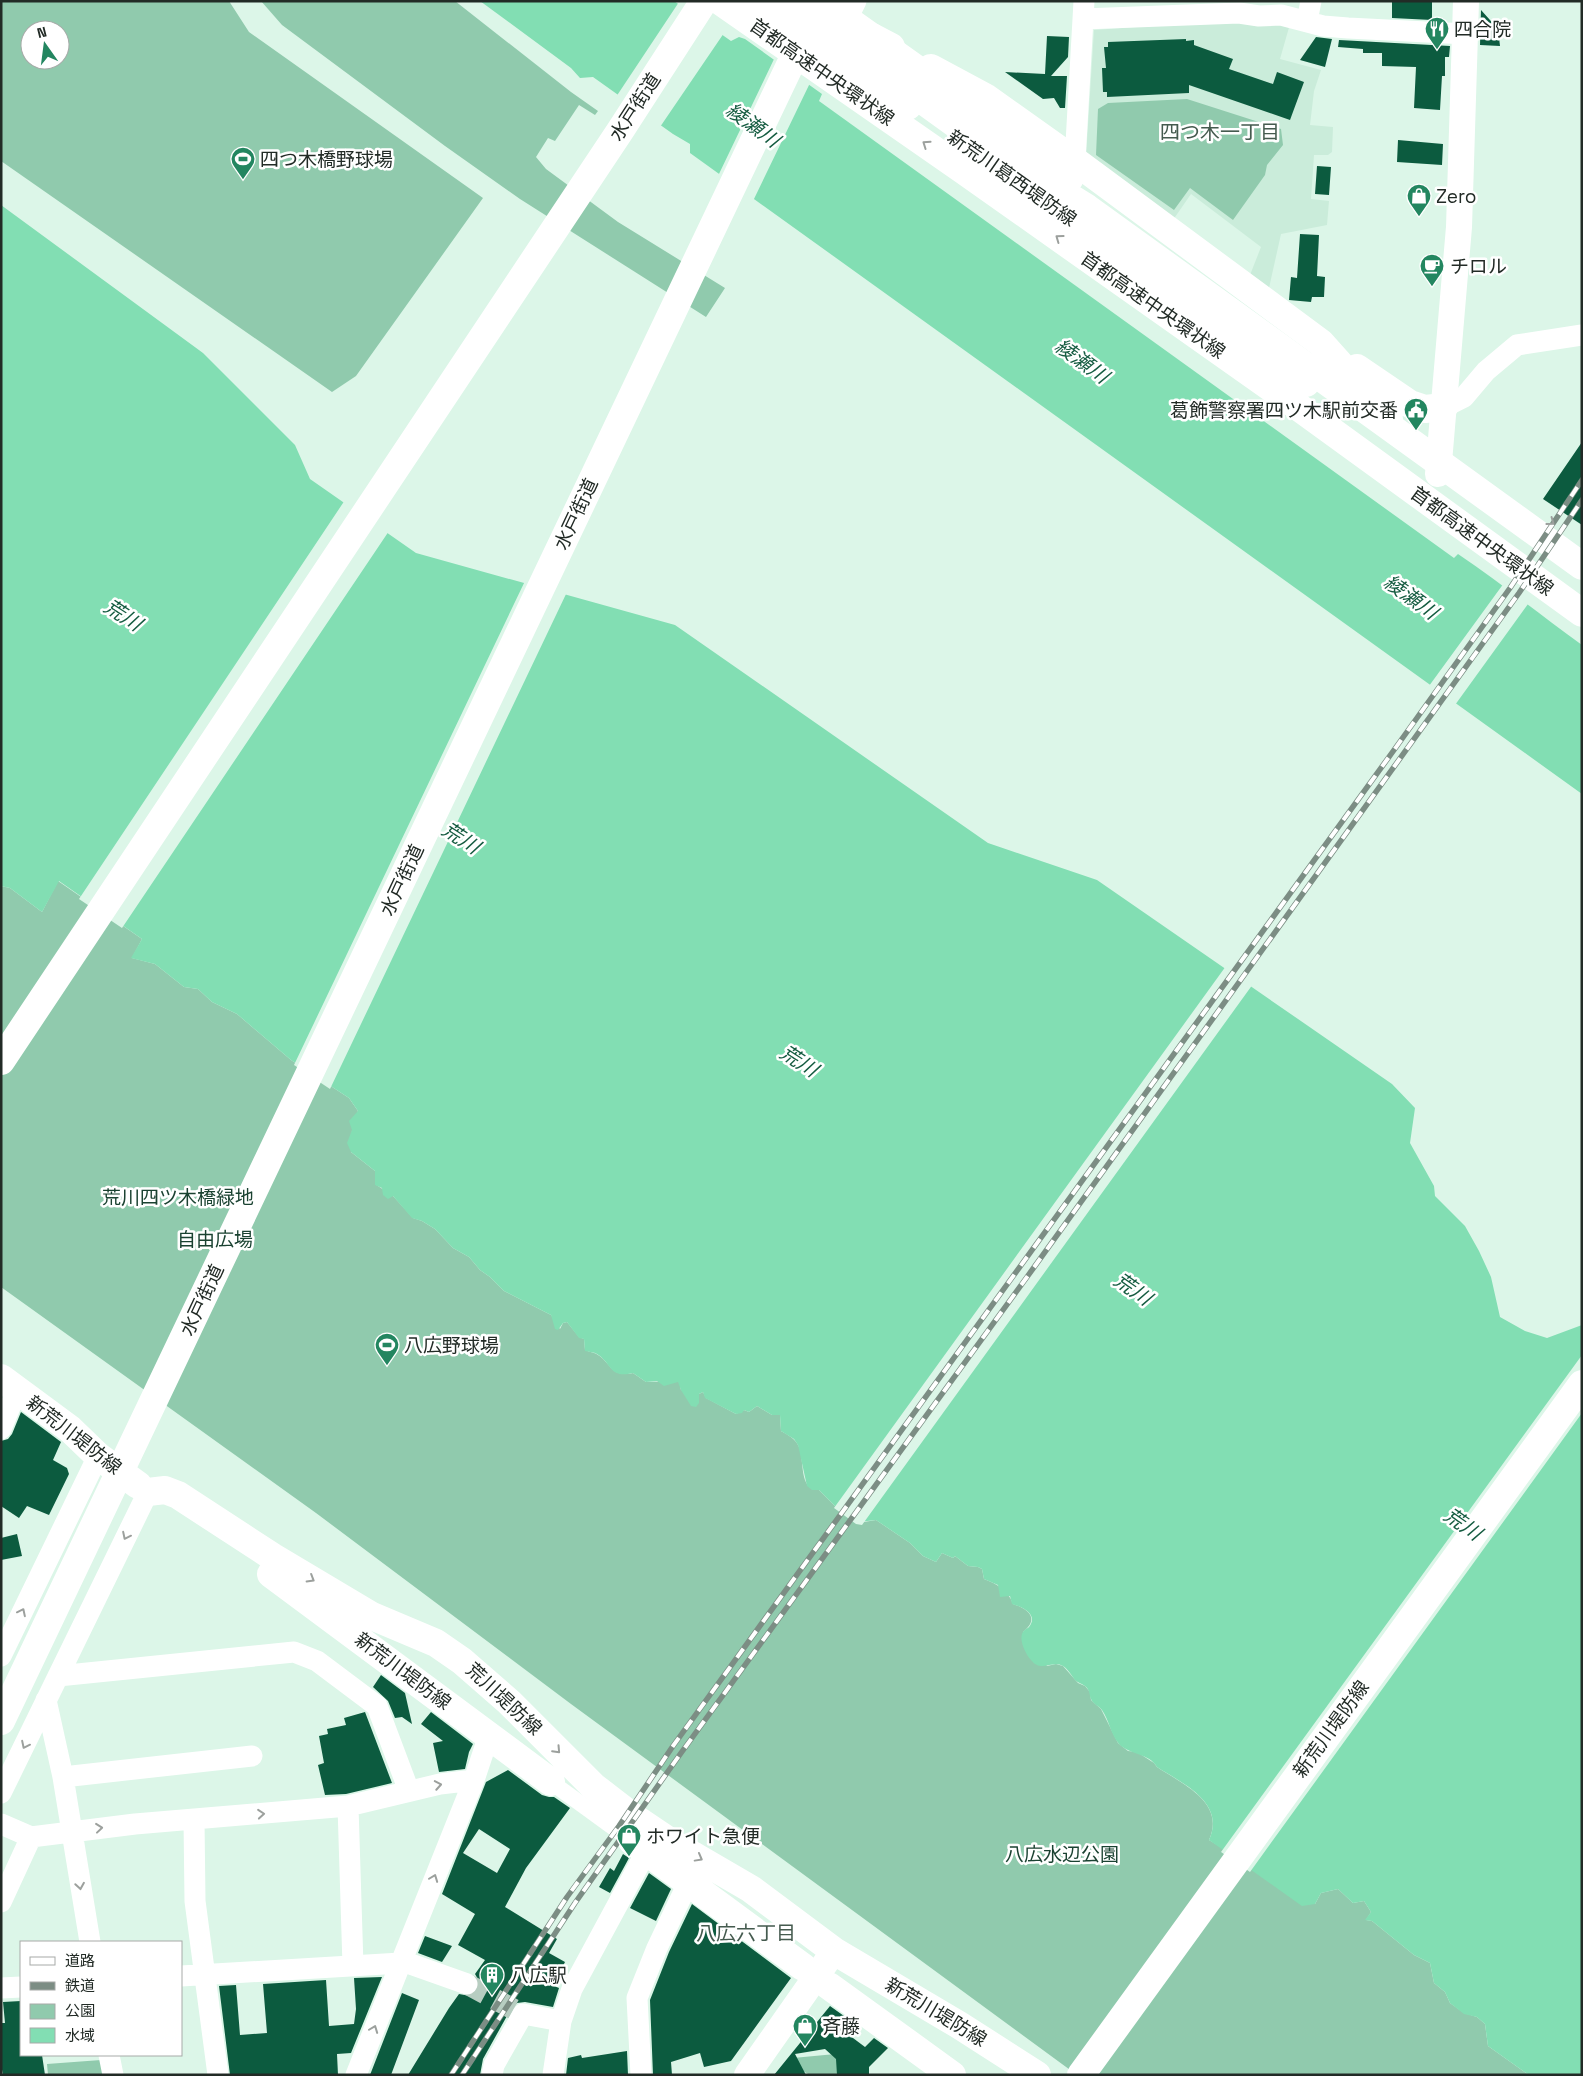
<svg xmlns="http://www.w3.org/2000/svg" width="1583" height="2076" viewBox="0 0 1583 2076" font-family="'Space Grotesk','Noto Sans JP',sans-serif">
<style>
.built{fill:#caecda}
.green{fill:#90caad;fill-rule:evenodd}
.water{fill:#82deb3}
.pier{fill:#dcf6e8}
.building{fill:#0c5b3f;fill-rule:evenodd}
.lines{fill:none;stroke-linecap:round;stroke-linejoin:round}
.minor-tunnel{stroke:#b7cdc1;stroke-width:21;stroke-dasharray:21 11;stroke-linecap:butt}
.pedestrian{stroke:#fff;stroke-width:16}
.minor{stroke:#fff;stroke-width:21}
.tertiary{stroke:#fff;stroke-width:26}
.secondary{stroke:#fff;stroke-width:28}
.trunk{stroke:#fff;stroke-width:28}
.motorway{stroke:#fff;stroke-width:28}
.rail-casing{stroke:#7c8d84;stroke-width:5.5}
.rail{stroke:#fff;stroke-width:4;stroke-dasharray:11;stroke-linecap:butt}
.oneway{stroke:#9ca09d}
.labels{text-anchor:middle;dominant-baseline:central;stroke-width:5;stroke-linejoin:round;paint-order:stroke}
.poi-label{font-size:19px;fill:#222b26;stroke:#fff;text-anchor:start}
.street-label{font-size:19px;fill:#222b26;stroke:#fff}
.park-label{font-size:19px;fill:#1a4231;stroke:#fff}
.water-label{font-size:20px;font-style:italic;fill:#155c41;stroke:#fff}
.neighbourhood-label{font-size:20px;fill:#455b4f;stroke:#fff}
</style>
<rect width="100%" height="100%" fill="#dcf6e8"/>
<path class="built" d="M1236,20L1290,24L1280,59L1321,70L1314,91L1310,125L1333,127L1332,152L1328,155H1314L1311,199L1329,201L1327,225L1281,234L1269,288L1250,275L1261,247L1191,194L1173,220L1086,157L1094,30Z"/>
<path class="green" d="M1,1H229L249,32L483,198L356,376L332,392L1,161ZM30,30H60V60H30Z
M261,1H455L571,92L598,111L595,115L579,105L555,141L548,138L536,157L546,169L618,222L725,288L706,317L520,199L445,146L282,25Z
M1187,99L1281,129L1283,145L1267,165L1265,175L1233,220L1190,188L1174,210L1096,155L1098,109L1108,103Z
M58,881L142,939L132,958L155,964L184,987L198,989L212,1002L237,1014L291,1060L349,1098L358,1111L352,1130L351,1152L375,1171V1184L393,1196L413,1218L422,1221L435,1229L453,1248L469,1257L480,1270L490,1277L504,1291L551,1315L560,1329L563,1323L567,1322L579,1337L584,1339L585,1350C589,1352 594,1352 598,1355C611,1363 611,1378 633,1373L646,1382L679,1381L681,1390L699,1394L703,1392L706,1398L736,1414L744,1410L749,1412L757,1406L772,1415H780L781,1431C788,1435 796,1439 799,1447C805,1461 798,1490 819,1490L836,1507L864,1522L876,1520L910,1543L923,1556L936,1562L942,1553L953,1558L955,1556L968,1566L978,1567L982,1569L984,1579C997,1584 1008,1590 1013,1604C1028,1609 1040,1618 1023,1632L1047,1666L1056,1664L1063,1666L1078,1683L1085,1686L1090,1692L1091,1700L1101,1709L1118,1743L1128,1751L1137,1752L1154,1763L1157,1767C1182,1784 1226,1802 1209,1840L1315,1904L1321,1893L1338,1889L1353,1903L1364,1901L1371,1912L1366,1920L1372,1921L1414,1955L1430,1963L1434,1983L1445,1992L1450,2003L1464,2013L1477,2017L1485,2024L1488,2046L1529,2075H1077L571,1704L316,1513L1,1287V886L10,888L42,912Z
M846,2053L863,2075H810L790,2064L793,2058Z
M101,2060L104,2075H48L47,2064Z"/>
<path class="water" d="M480,1H674L731,41L739,37L745,39L822,94L819,101L1454,558L1458,554C1501,583 1540,615 1582,645V794L690,153V144L673,134L593,77L580,78L571,68Z
M1,205L203,353L295,445L310,479L416,553L675,625L988,843L1097,880L1392,1084L1415,1108L1410,1143L1434,1186L1435,1196L1465,1226L1479,1251L1491,1277L1500,1317L1525,1331L1547,1338L1582,1325V2075H1529L1488,2046L1485,2024L1477,2017L1464,2014L1450,2003L1445,1992L1434,1983L1430,1963L1414,1955L1372,1921L1365,1920L1371,1912L1364,1901L1353,1903L1338,1889L1321,1893L1315,1904L1302,1906L1209,1840C1226,1802 1183,1784 1157,1767C1149,1753 1130,1755 1119,1744C1111,1735 1109,1720 1102,1710C1099,1706 1093,1704 1091,1699C1089,1694 1090,1690 1085,1686C1081,1683 1078,1683 1075,1680C1072,1676 1067,1668 1063,1666C1052,1660 1041,1673 1031,1660C1026,1655 1018,1639 1023,1632C1023,1631 1028,1628 1029,1627C1039,1614 1022,1607 1012,1604L1010,1596L1000,1597L998,1585L984,1579L982,1569L978,1567L968,1566L955,1556L953,1558L942,1553L936,1562L923,1556L910,1543L876,1520L858,1522L836,1507L819,1490H812L807,1486L798,1445L794,1439L781,1431L780,1415H772L757,1406L749,1412L744,1410L742,1413L736,1414L705,1398L703,1392L699,1394V1403L696,1407L691,1406L681,1390L678,1382L664,1386L657,1381L646,1382L633,1373C609,1379 612,1363 597,1354C594,1352 589,1352 585,1351L584,1339L579,1338L567,1322L563,1323L558,1330L555,1329L551,1315L504,1291L490,1277L480,1270L469,1257L453,1248L435,1229L422,1221L412,1218L393,1196L388,1199L383,1195L382,1188L375,1185V1171L351,1152L347,1143L352,1130L349,1121L358,1111L349,1098L291,1060L237,1014L212,1002L198,989L184,987L155,964L131,958L142,939L59,881L42,912L10,888L1,886Z"/>
<path class="pier" d="M679,2L724,33L660,127L616,97Z
M775,57L810,83L753,201L718,176Z
M345,500L389,531L122,928L79,899Z
M525,581L567,592L330,1089L294,1065Z
M1504,583L1528,604L1455,705L1429,686Z
M1226,966L1253,984L862,1525L856,1524L834,1508Z
M1582,1355V1413L1250,1872L1221,1852Z"/>
<path class="building" d="M1392,1H1432V20L1392,18Z
M1481,10L1498,29L1500,46L1480,45Z
M1047,36L1069,37L1068,57L1051,76H1067L1065,108H1060L1054,98L1043,99L1005,72L1045,74Z
M1316,37L1332,39L1325,67L1300,60Z
M1186,39V41L1194,40V45L1233,59L1229,69L1273,84L1277,72L1304,82L1290,120L1189,85V93L1107,97V92H1103L1102,68H1106L1104,47H1108V42Z
M1339,40L1450,46L1449,57H1445V76H1442L1440,110L1414,108L1416,67L1382,66V53H1363V49L1338,47Z
M1398,140L1443,144L1442,165L1397,162Z
M1317,166L1331,167L1329,195L1315,194Z
M1300,234L1319,235L1317,276L1325,277L1324,297H1312L1311,302L1289,300L1291,277L1297,278Z
M1582,442V525L1543,499Z
M21,1412L61,1442L53,1460L67,1468L69,1474L49,1515L27,1506L19,1518L1,1506V1441L8,1439L12,1434Z
M17,1534L22,1556L1,1560V1538Z
M381,1675L405,1693L412,1724L402,1717L395,1718L388,1701L373,1687Z
M365,1712L392,1783L346,1794L325,1795L318,1765L324,1763L319,1736L328,1734L327,1729L346,1725L344,1718Z
M431,1712L473,1744L469,1752L465,1769L439,1772L433,1743L443,1741L421,1724Z
M508,1770L542,1795L549,1797H554L570,1808L526,1868L505,1907L557,1939L549,1953L565,1962L562,1968L564,1970L554,1986L559,1988L553,2007L525,2002L517,2003L512,2007L483,2059L480,2075H408L449,2008L459,1994L470,1996L475,1993L479,1988V1981L475,1974L485,1960L458,1945L475,1914L442,1894L486,1782ZM479,1829L510,1849L497,1873L463,1853Z
M623,1854L629,1858L610,1893L599,1887L610,1868L614,1871Z
M649,1873L671,1889L656,1921L630,1908Z
M692,1904L791,1978L731,2061L704,2067L700,2053L671,2062L672,2075H653L650,2000L669,1952Z
M425,1936L452,1946L442,1962L418,1953Z
M382,1977L351,2053L337,2054L338,2075H230L219,1986L236,1985L240,2035L267,2033L263,1984L326,1980L329,2026L354,2024L356,2009L354,1978Z
M402,1993L419,2000L391,2075H370Z
M21,2001V2055H42L45,2075H3L1,2064V2023H5L3,2002Z
M830,2006L844,2016L837,2026L865,2047L874,2038L888,2048L869,2067V2075H837L836,2059L825,2049L795,2054L806,2075H774Z
M627,2051L628,2075H566L568,2058L581,2055L582,2058Z"/>
<g class="lines">
<path class="minor-tunnel" d="M467,1984L517,2011"/>
<path class="pedestrian" d="M551,1782L632,1841"/>
<path class="minor" d="M847,19L856,1
M1083,19L1239,13L1259,16L1281,15L1323,26L1348,28L1466,34
M1307,21L1311,1
M1075,161L1084,1
M1444,407L1464,397L1486,371L1517,345L1582,335
M1,1429L17,1390
M1,1656L98,1456
M58,1676L294,1652L317,1661L377,1706L409,1791
M46,1700L63,1777L90,1942
M63,1777L252,1756
M1,1793L148,1492
M348,1806L353,1966
M194,1820L195,1901L218,2075
M1,1824L31,1837L135,1824L348,1806L440,1784L474,1780
M1,1902L31,1837
M402,1961L467,1984
M181,1976L401,1963
M1,1988L21,1987
M109,2055L113,2075
M356,2075L474,1780L489,1735
M492,2075L494,2065L523,2014L561,2021
M553,2075L561,2021L572,1989L646,1852
M641,2075L637,1998L657,1948L688,1883"/>
<path class="tertiary" d="M1438,474L1459,227L1466,1
M747,2075L834,1951"/>
<path class="secondary" d="M758,1L908,106
M821,1L870,36L891,47
M931,68L985,97L1075,161L1321,343L1389,419
M972,151L1306,383
M1357,368L1410,404L1425,409L1444,407
M1,1378L70,1429L98,1456L138,1485
M148,1492L165,1490L178,1495L273,1557L372,1616L436,1643L462,1661L509,1702L593,1786L632,1816L672,1843L751,1889L834,1951L959,2025L1037,2075
M271,1574L551,1782
M632,1841L803,1967
M829,1986L952,2075
M1081,2075L1582,1384"/>
<path class="trunk" d="M1,1061L620,131L704,1
M1,1721L802,40L826,1"/>
<path class="motorway" d="M720,1L963,170L1304,411L1582,613
M785,1L979,141L1087,208L1582,566
M870,36L1070,178
M1050,205L1097,245"/>
<defs>
<path id="rail" d="M451,2075L567,1897L619,1826L673,1746L1394,750L1510,588L1582,480
M462,2075L575,1903L681,1753L1027,1277L1519,593L1582,500"/>
</defs>
<use href="#rail" class="rail-casing"/>
<use href="#rail" class="rail"/>
</g>
<defs><path id="oneway-chevron" d="M-2-3.5L2.5 0L-2 3.5" fill="none" stroke-width="1.6" stroke-linecap="round" stroke-linejoin="round" transform="scale(1.25)"/></defs>
<g class="oneway">
<use href="#oneway-chevron" transform="translate(926 144) rotate(-145)"/>
<use href="#oneway-chevron" transform="translate(1059 238) rotate(-144)"/>
<use href="#oneway-chevron" transform="translate(1551 522) rotate(36)"/>
<use href="#oneway-chevron" transform="translate(126 1536) rotate(116)"/>
<use href="#oneway-chevron" transform="translate(311 1579) rotate(31)"/>
<use href="#oneway-chevron" transform="translate(22 1612) rotate(-64)"/>
<use href="#oneway-chevron" transform="translate(25 1745) rotate(116)"/>
<use href="#oneway-chevron" transform="translate(557 1750) rotate(47)"/>
<use href="#oneway-chevron" transform="translate(438 1785) rotate(-10)"/>
<use href="#oneway-chevron" transform="translate(261 1814) rotate(-5)"/>
<use href="#oneway-chevron" transform="translate(99 1828) rotate(-6)"/>
<use href="#oneway-chevron" transform="translate(699 1858) rotate(29)"/>
<use href="#oneway-chevron" transform="translate(434 1878) rotate(-69)"/>
<use href="#oneway-chevron" transform="translate(80 1886) rotate(81)"/>
<use href="#oneway-chevron" transform="translate(374 2029) rotate(-69)"/>
</g>
<defs>
<symbol id="restaurant-pin" viewBox="-11 -11 22 30"><path d="M0 17L-7.5 6A9.5 9.5 0 1 1 7.5 6Z" fill="#238660" stroke="#fff"/><path d="M-5-6h1v4h1v-4h1v4h1v-4h1v5L-1.5 .5V6h-2V.5L-5-1ZM5-6V6H3V1.5H1.5Q1.5-4 5-6Z" fill="#fff"/></symbol>
<symbol id="stadium-pin" viewBox="-11 -11 22 30"><path d="M0 17L-7.5 6A9.5 9.5 0 1 1 7.5 6Z" fill="#238660" stroke="#fff"/><path d="M0-5a6.5 5 0 1 0 0 10a6.5 5 0 1 0 0-10ZM-3.5-1.8h7v3.6h-7Z" fill="#fff"/></symbol>
<symbol id="shop-pin" viewBox="-11 -11 22 30"><path d="M0 17L-7.5 6A9.5 9.5 0 1 1 7.5 6Z" fill="#238660" stroke="#fff"/><path d="M-5-2.5h2.3a2.7 3.5 0 0 1 5.4 0H5L5.5 6h-11ZM-1.5-2.5h3a1.5 2.3 0 0 0-3 0Z" fill="#fff"/></symbol>
<symbol id="cafe-pin" viewBox="-11 -11 22 30"><path d="M0 17L-7.5 6A9.5 9.5 0 1 1 7.5 6Z" fill="#238660" stroke="#fff"/><path d="M-5.5-4.5H6V0H3Q3 3.5 0 3.5H-2.5Q-5.5 3.5-5.5 0ZM3-3.2v2h1.7v-2ZM-6 4.5H4V6H-6Z" fill="#fff"/></symbol>
<symbol id="civic-pin" viewBox="-11 -11 22 30"><path d="M0 17L-7.5 6A9.5 9.5 0 1 1 7.5 6Z" fill="#238660" stroke="#fff"/><path d="M-.6-6.5H3V-4.5H.6V-3L4-1V1h2V6H-6V1h2V-1L-.6-3ZM-1.2 2.5V6h2.4V2.5Z" fill="#fff"/></symbol>
<symbol id="building-pin" viewBox="-11 -11 22 30"><path d="M0 17L-7.5 6A9.5 9.5 0 1 1 7.5 6Z" fill="#238660" stroke="#fff"/><path d="M-4-6H4V6H1V3H-1V6H-4ZM-2.5-4.3h1.7v1.8h-1.7ZM.8-4.3h1.7v1.8H.8ZM-2.5-1h1.7V.8h-1.7ZM.8-1h1.7V.8H.8Z" fill="#fff"/></symbol>
</defs>
<g fill-rule="evenodd">
<use href="#restaurant-pin" x="1423" y="15" width="28" height="38"/>
<use href="#stadium-pin" x="229" y="145" width="28" height="38"/>
<use href="#shop-pin" x="1405" y="182" width="28" height="38"/>
<use href="#cafe-pin" x="1418" y="252" width="28" height="38"/>
<use href="#civic-pin" x="1402" y="396" width="28" height="38"/>
<use href="#stadium-pin" x="373" y="1331" width="28" height="38"/>
<use href="#shop-pin" x="615" y="1822" width="28" height="38"/>
<use href="#building-pin" x="478" y="1961" width="28" height="38"/>
<use href="#shop-pin" x="791" y="2012" width="28" height="38"/>
</g>
<g class="labels">
<g class="poi-label">
<text x="1454" y="29">四合院</text>
<text x="260" y="159">四つ木橋野球場</text>
<text x="1436" y="196">Zero</text>
<text x="1450" y="266">チロル</text>
<text x="1398" y="410" text-anchor="end">葛飾警察署四ツ木駅前交番</text>
<text x="404" y="1345">八広野球場</text>
<text x="646" y="1836">ホワイト急便</text>
<text x="510" y="1975">八広駅</text>
<text x="822" y="2026">斉藤</text>
</g>
<g class="street-label">
<text transform="translate(822 72) rotate(35)">首都高速中央環状線</text>
<text transform="translate(635 107) rotate(-57)">水戸街道</text>
<text transform="translate(1012 178) rotate(35)">新荒川葛西堤防線</text>
<text transform="translate(1153 305) rotate(35)">首都高速中央環状線</text>
<text transform="translate(576 514) rotate(-65)">水戸街道</text>
<text transform="translate(1482 541) rotate(36)">首都高速中央環状線</text>
<text transform="translate(402 880) rotate(-65)">水戸街道</text>
<text transform="translate(202 1300) rotate(-65)">水戸街道</text>
<text transform="translate(74 1435) rotate(38)">新荒川堤防線</text>
<text transform="translate(403 1671) rotate(37)">新荒川堤防線</text>
<text transform="translate(504 1699) rotate(43)">荒川堤防線</text>
<text transform="translate(1331 1729) rotate(-54)">新荒川堤防線</text>
<text transform="translate(936 2012) rotate(31)">新荒川堤防線</text>
</g>
<g class="park-label">
<text x="178" y="1197">荒川四ツ木橋緑地</text>
<text x="215" y="1239">自由広場</text>
<text x="1062" y="1854">八広水辺公園</text>
</g>
<g class="water-label">
<text transform="translate(753 125) rotate(36)">綾瀬川</text>
<text transform="translate(1082 361) rotate(36)">綾瀬川</text>
<text transform="translate(1411 597) rotate(36)">綾瀬川</text>
<text transform="translate(123 615) rotate(33)">荒川</text>
<text transform="translate(461 838) rotate(33)">荒川</text>
<text transform="translate(799 1061) rotate(33)">荒川</text>
<text transform="translate(1133 1289) rotate(35)">荒川</text>
<text transform="translate(1463 1524) rotate(35)">荒川</text>
</g>
<g class="neighbourhood-label">
<text x="1220" y="132">四つ木一丁目</text>
<text x="746" y="1933">八広六丁目</text>
</g>
</g>
<rect width="1583" height="2076" fill="none" stroke="#222b26" stroke-width="5"/>
<rect x="20" y="1941" width="162" height="115" fill="#ffffff" stroke="#a7aaa8"/>
<rect x="30" y="1957" width="25" height="8" fill="#ffffff" stroke="#a7aaa8"/>
<text x="65" y="1966" font-size="15" fill="#222b26">道路</text>
<rect x="30" y="1982" width="25" height="8" fill="#7c8d84" stroke="#a7aaa8"/>
<text x="65" y="1991" font-size="15" fill="#222b26">鉄道</text>
<rect x="30" y="2004" width="25" height="15" fill="#90caad" stroke="#a7aaa8"/>
<text x="65" y="2016" font-size="15" fill="#222b26">公園</text>
<rect x="30" y="2028" width="25" height="15" fill="#82deb3" stroke="#a7aaa8"/>
<text x="65" y="2041" font-size="15" fill="#222b26">水域</text>
<g transform="translate(45 45) rotate(346)"><circle r="24" fill="#ffffff" stroke="#a7aaa8"/>
<path d="M0-4L9 19L0 12L-9 19Z" fill="#238660"/>
<text y="-8" font-size="14" font-weight="bold" text-anchor="middle" fill="#222b26">N</text>
</g>
</svg>
